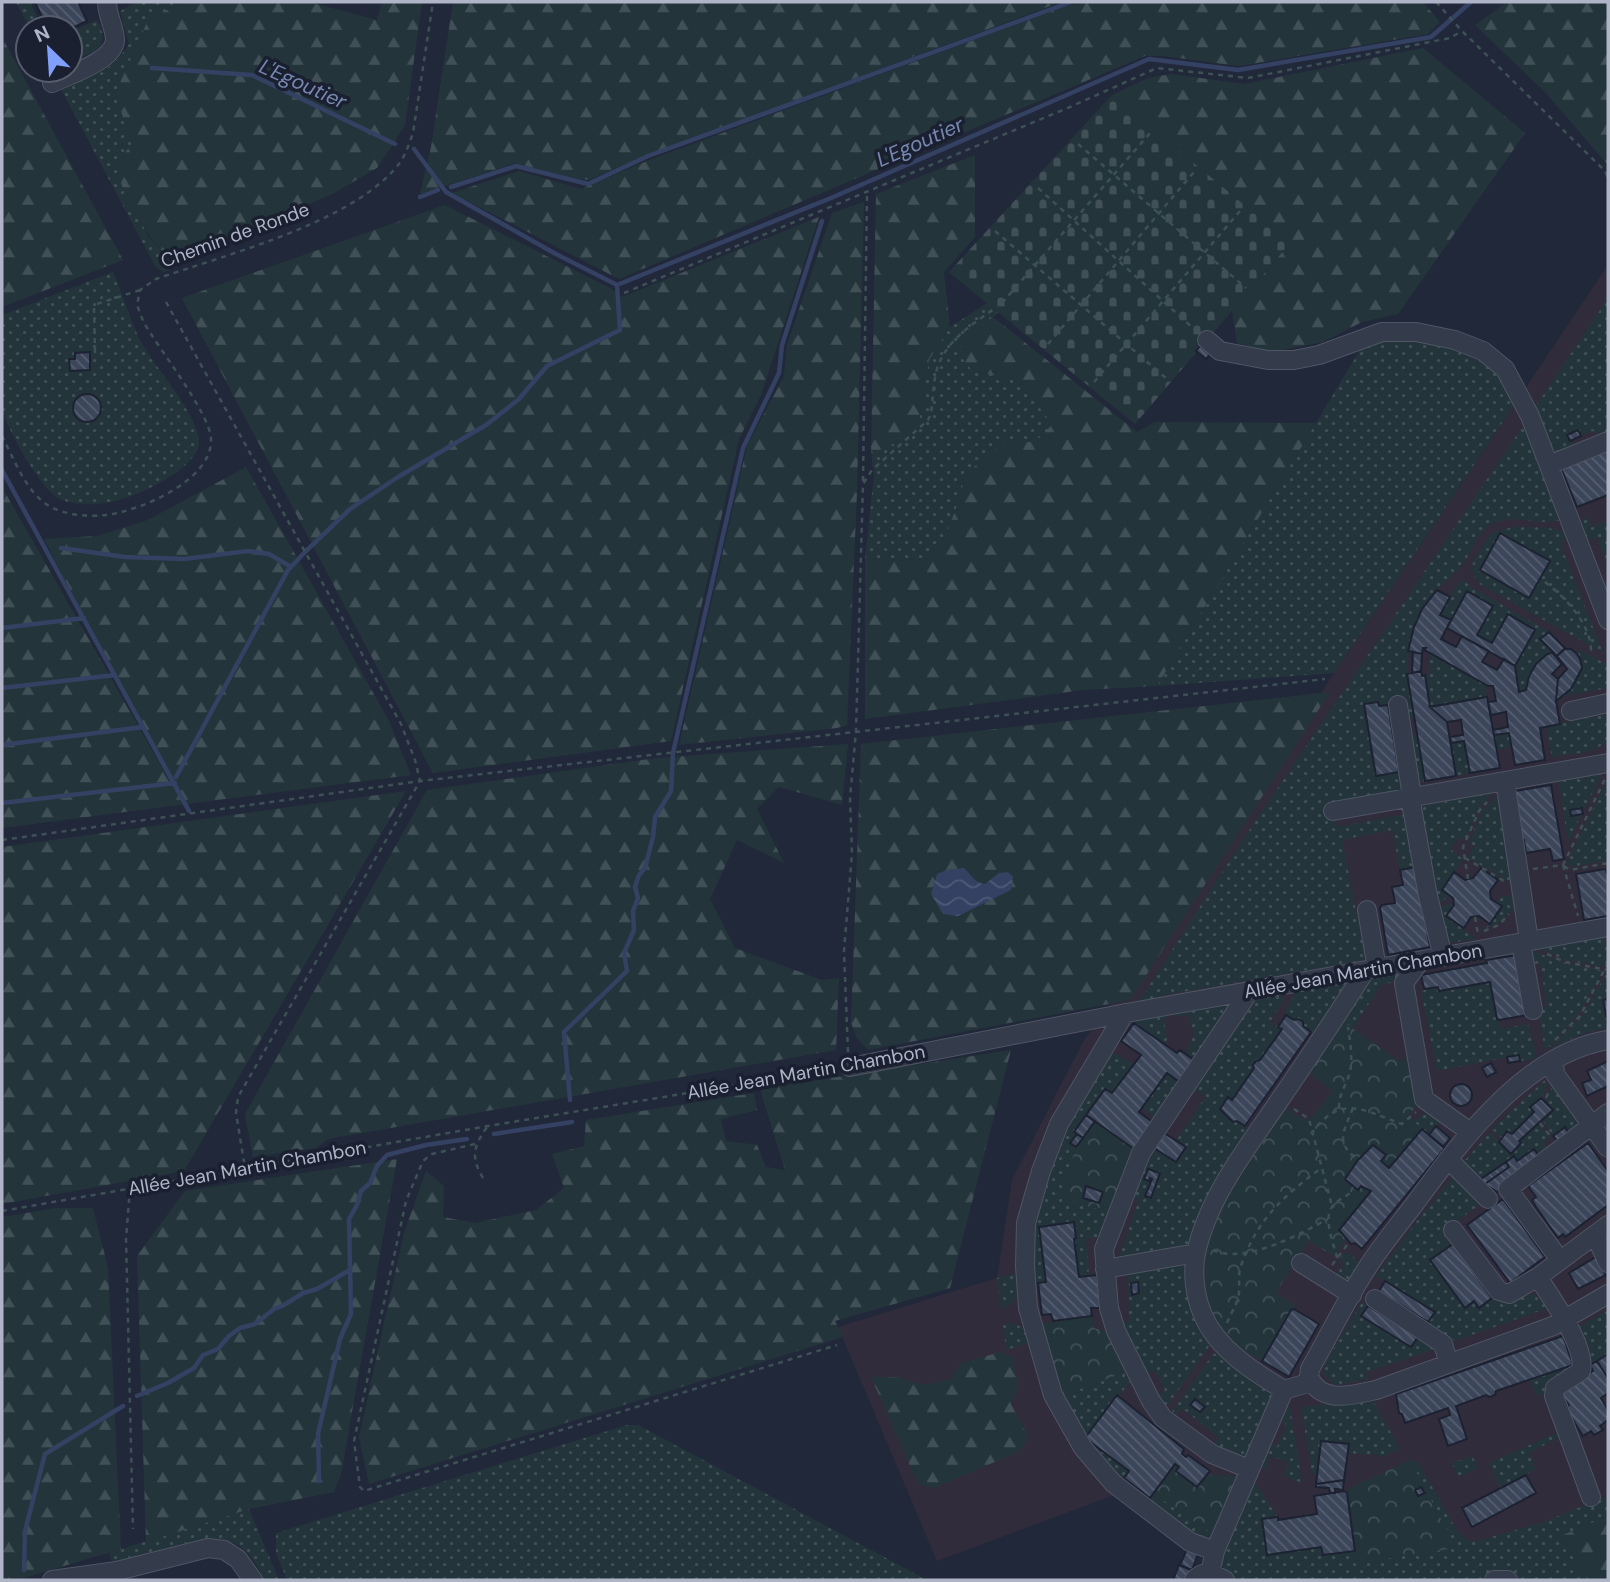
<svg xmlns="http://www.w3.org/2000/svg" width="1610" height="1582" viewBox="0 0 1610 1582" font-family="'DM Sans',sans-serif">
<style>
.medical{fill:#302c3b}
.grass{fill:url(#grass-dots)}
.forest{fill:url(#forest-firs)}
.cemetery{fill:url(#cemetery-stones)}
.park{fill:url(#park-crowns)}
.water{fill:url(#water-waves)}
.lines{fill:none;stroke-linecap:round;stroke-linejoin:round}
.stream{stroke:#344162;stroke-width:4.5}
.building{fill:url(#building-back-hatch);stroke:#1c2231;stroke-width:2}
.minor-casing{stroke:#4f5565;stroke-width:20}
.path{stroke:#3d5155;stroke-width:2.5;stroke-dasharray:5 5;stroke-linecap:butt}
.minor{stroke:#343b4a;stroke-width:18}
.labels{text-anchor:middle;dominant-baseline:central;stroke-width:7;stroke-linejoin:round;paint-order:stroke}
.street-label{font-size:19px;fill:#afb5c7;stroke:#1a202f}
.water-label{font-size:21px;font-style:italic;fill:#7687b0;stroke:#1a202f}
</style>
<defs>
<pattern id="grass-dots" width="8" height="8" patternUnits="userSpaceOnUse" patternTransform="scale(1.75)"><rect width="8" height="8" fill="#23353b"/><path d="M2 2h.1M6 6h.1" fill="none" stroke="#405056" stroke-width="1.8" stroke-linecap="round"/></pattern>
<pattern id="forest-firs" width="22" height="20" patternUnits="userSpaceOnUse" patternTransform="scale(1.75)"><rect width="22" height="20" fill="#23353b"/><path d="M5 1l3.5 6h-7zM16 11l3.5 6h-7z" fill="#405056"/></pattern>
<pattern id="cemetery-stones" width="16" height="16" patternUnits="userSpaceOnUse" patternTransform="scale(1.75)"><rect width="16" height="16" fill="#23353b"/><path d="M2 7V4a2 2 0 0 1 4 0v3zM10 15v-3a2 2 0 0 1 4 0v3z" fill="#405056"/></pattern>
<pattern id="park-crowns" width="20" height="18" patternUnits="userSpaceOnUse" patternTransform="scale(1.75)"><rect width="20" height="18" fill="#23353b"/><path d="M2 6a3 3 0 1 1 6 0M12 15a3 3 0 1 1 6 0" fill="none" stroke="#405056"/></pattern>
<pattern id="water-waves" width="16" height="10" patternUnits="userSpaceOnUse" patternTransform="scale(1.75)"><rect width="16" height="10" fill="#344162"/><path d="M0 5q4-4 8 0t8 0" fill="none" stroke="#4f5a77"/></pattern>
<pattern id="building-back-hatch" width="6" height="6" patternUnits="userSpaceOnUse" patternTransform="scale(1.75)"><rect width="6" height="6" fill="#3c465a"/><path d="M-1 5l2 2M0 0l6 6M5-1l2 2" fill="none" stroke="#565e70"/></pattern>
</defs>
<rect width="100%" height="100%" fill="#21283a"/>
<path class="medical" d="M1608,265V1516L1458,1580H1244L1229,1576L1219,1561L1117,1494L937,1561L838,1327L997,1278L1012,1180L1084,1040L1124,986Z"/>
<path class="grass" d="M16,2H30L42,28H30Z
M137,2H187L149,19L115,94L132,143L118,164L147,235L165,254L170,270L164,272L155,266L61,89C93,75 109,75 129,44L120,11Z
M97,20C113,49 92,52 70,62V32Z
M113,272C122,293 129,316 138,336C152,366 197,411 199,441C201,466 142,494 122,499C105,505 77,507 60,499C41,490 9,431 2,411C0,403 2,393 2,384C2,361 2,338 2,315Z
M1608,298V437L1592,431L1574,439L1569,452L1557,457L1547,452L1531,413Z
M987,303L998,313L962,341L973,372L1014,379L1034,399L1053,425L1035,442L965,478L956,509L943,541L927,558L897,561L865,559L874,475L871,451L880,454L924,385L929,360L950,327Z
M1391,338C1422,342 1475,345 1496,370C1504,380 1509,394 1514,405L1334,673L1157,686L1363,345Z
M1527,420L1564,519C1542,527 1518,514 1495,522C1478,529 1473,550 1463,564C1453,576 1439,586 1429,599C1402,635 1406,675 1414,717L1405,719L1402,701L1379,706L1378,702L1364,704L1376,776L1399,772L1404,792L1333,811L1337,827L1407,814L1416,867L1400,870L1392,830L1342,840L1366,960L1165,995L1161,999L1138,1003L1248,832Z
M1587,516L1592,527L1608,520V567L1597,537L1585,541L1580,524Z
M1513,527C1532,528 1558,524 1572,538L1560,543L1603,653L1481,585C1461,566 1480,551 1492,533Z
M1466,580L1468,585L1549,632L1541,639L1552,652C1537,658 1527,674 1526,690L1519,692L1515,666L1535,630L1508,615L1492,643L1477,635L1492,605L1467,591L1451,620L1440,615L1457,584Z
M1580,650L1608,665V688L1564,696C1575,685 1588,668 1577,654Z
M1429,653L1488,686L1484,691L1487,697L1430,707L1425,676L1429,674Z
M1608,714V740C1595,754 1571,754 1552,757L1546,726Z
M1509,733L1512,747L1497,750L1494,735Z
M1417,735L1425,781L1416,783L1408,740Z
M1464,741L1470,773L1456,776L1451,743Z
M1604,770L1568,842L1558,778Z
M1608,778V860L1570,867L1567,863Z
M1495,790L1478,810L1466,838L1457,839L1450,849L1463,859L1442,889L1449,895L1443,901L1435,904L1418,807L1488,793Z
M1499,794L1516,886L1467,857L1474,846L1469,843L1482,811Z
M1517,894L1519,904L1499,923L1486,928L1502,907L1496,902L1501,897Z
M1454,902L1446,916L1476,939L1448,943L1435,909Z
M1605,933L1608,956L1605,967L1565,960L1538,948Z
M1531,947L1533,951L1564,963L1603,971L1578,1014L1545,1052L1538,1009L1547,1006L1540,963L1530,965Z
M1401,971L1397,981L1381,985L1353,1028L1342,1021L1369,980L1378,974Z
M1607,972L1608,1028C1589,1031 1573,1037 1556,1047L1554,1055H1549L1554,1045L1582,1016Z
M1342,981L1346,986L1321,1029L1311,1032L1303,1026L1302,1022L1298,1019L1294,1020L1286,1015L1285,1010L1299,988Z
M1490,982L1497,1018L1501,1029L1528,1024L1537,1058L1520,1061L1518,1055L1437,1071L1421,991L1438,987L1439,991Z
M1282,992L1284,999L1270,1022L1282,1029L1260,1060L1253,1065L1254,1068L1232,1100L1228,1097V1119L1233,1122L1237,1121L1250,1130L1192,1242L1187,1248L1118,1259L1138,1202L1134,1193L1154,1148L1176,1162L1186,1147L1176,1141L1205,1097L1189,1087L1255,997Z
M1225,1001L1230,1006L1194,1060L1186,1054L1194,1033L1188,1015L1177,1017L1175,1009Z
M1166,1011L1168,1018L1164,1019L1167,1040L1164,1044L1134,1023L1138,1017Z
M1110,1051L1133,1064L1112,1093L1105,1089L1074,1132L1077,1134L1070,1143L1076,1147L1060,1196L1112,1214L1103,1237L1086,1238L1089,1276L1079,1277L1074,1239L1076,1238L1074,1223L1039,1227L1046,1282H1032L1031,1225L1067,1122Z
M1167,1073L1178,1081L1155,1117L1142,1108Z
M1545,1080L1548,1084L1541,1098L1530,1107L1534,1112L1512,1134L1507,1131L1502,1139L1492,1129Z
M1552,1087L1580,1123L1581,1128L1572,1137L1565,1127L1553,1136L1543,1121L1553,1110L1546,1103Z
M1430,1110L1442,1120L1429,1135L1413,1121Z
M1538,1123L1549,1138L1543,1142L1551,1152L1541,1159L1534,1149L1517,1161L1514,1157L1485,1184L1497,1192L1487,1190L1460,1166L1490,1132L1510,1154Z
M1457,1173L1483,1202L1442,1232L1451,1245L1431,1261L1465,1307L1474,1301L1479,1307L1492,1298L1487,1291L1491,1288L1512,1297L1534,1294L1548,1308L1455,1341L1427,1325L1435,1311L1376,1276L1423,1213Z
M1346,1251L1360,1262L1358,1270L1351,1282L1343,1283L1335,1278L1344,1263L1339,1260Z
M1181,1262L1189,1268L1202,1329L1210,1345L1168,1405L1161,1403L1156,1395L1165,1390L1155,1371L1145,1375L1120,1323L1129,1321L1128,1269Z
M1020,1272C1020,1291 1020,1301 1001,1309L997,1278Z
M1362,1302L1368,1306L1362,1316L1410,1347L1419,1334L1435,1349L1366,1372L1368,1379L1335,1385L1324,1375L1325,1360H1327Z
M1608,1310V1354L1590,1365L1577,1328Z
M1014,1323L1026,1330L1032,1342L1006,1350L1003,1325Z
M1221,1353L1271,1389L1273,1396L1245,1460L1212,1447L1218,1437L1182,1408L1174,1416L1171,1413L1213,1354Z
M1573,1365L1574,1367L1547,1394L1536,1395L1530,1380Z
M1129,1371L1131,1375L1130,1382L1085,1438L1129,1471L1124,1479L1149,1498L1153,1493L1214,1535L1207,1539L1202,1540L1122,1481L1083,1440L1061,1396Z
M1372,1399L1400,1449L1385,1456L1348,1453V1444L1322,1441L1317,1476L1312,1473L1301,1407Z
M1282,1406L1290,1407L1302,1483L1284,1476L1288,1462L1270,1456L1266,1470L1256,1464L1267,1437L1277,1447L1286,1425L1278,1414Z
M627,1425H638L927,1580H287L276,1553V1533Z
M1557,1433L1559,1438L1529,1453L1536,1469L1500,1488L1489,1463Z
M1473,1456L1477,1469L1458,1477L1452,1463Z
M1410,1460L1418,1462L1457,1531L1468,1540L1477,1541L1543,1522L1608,1496V1516L1563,1536L1585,1580H1515L1492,1577L1483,1580H1244L1229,1576L1219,1561L1249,1484H1256L1278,1517L1262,1519L1267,1554L1321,1547L1323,1555L1355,1551L1358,1563L1456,1548Z
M249,1509L279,1580H264C243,1531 216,1535 170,1547C151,1552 132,1557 112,1562L109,1553Z"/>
<path class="forest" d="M187,2H309L377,20L382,2H422L405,125L377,168L334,193L262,225L194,249L165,254C144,232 120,195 117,164L132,143L115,94L149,18Z
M453,2H1061L639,158L589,180L571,178L515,163L420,194L431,147Z
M1091,2H1423L1440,22L1428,34L1239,66L1163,56H1145L619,279L452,193L519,171L581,189L652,159L1066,6Z
M1507,2H1608V165L1546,93L1475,25Z
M2,37L123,260L2,307Z
M1423,48L1525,133L1398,314L1362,322L1323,342L1270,352L1237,343L1232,311L1290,243L1112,95L1148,78L1171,74L1244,84Z
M975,155V237L944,272L950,327L929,360L919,424L880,454L871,451L876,194Z
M864,202L857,492L847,725L837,728L679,745L747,446L784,376L787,345L832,213Z
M445,205L612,289L622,297L819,217L761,395L739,439L671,741L433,773L182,298Z
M993,317L1137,432L1155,422L1316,423L1157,686L1083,690L865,719V559L897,561L927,558L943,541L956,509L965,478L980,460L1006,442H1035L1052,425L1034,399L1014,379L973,372L962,358L961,341Z
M246,467L389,721L411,775L2,828V487L170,782L44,539L97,536L148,520Z
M1330,692L1130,1000L868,1050L857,1038L851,1023L861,744Z
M848,744L842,805L779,787L757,809L784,863L737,840L710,899L735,948L822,980L839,978L836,1050L328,1139L316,1148L253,1157L245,1114L427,790L656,758Z
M406,791L184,1171L2,1204V847Z
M1011,1050L950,1288L835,1321L843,1337L369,1484L359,1437L404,1233L426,1171L444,1186L443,1217L475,1223L536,1210L564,1188L552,1154L584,1146L586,1120L754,1093L757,1110L721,1119L726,1141L757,1145L766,1167L785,1170L760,1089Z
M397,1159L341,1474L334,1492L249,1509L146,1542L137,1256L185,1191Z
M56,1208H93L108,1268L121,1549L17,1580H2V1217Z
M1000,1352L1013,1358L1018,1386L1011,1404L1029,1438L1018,1452L934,1488L918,1484L871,1377H897L924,1385L952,1379L959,1364Z
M1608,1516V1580H1585L1563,1535Z"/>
<path class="cemetery" d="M1112,95L1290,243L1135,424L949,272Z"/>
<path class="park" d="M1342,1021L1402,1063L1409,1052L1420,1102L1408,1116L1422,1129L1389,1168L1381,1161L1385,1155L1358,1160L1345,1179L1371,1191L1339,1230L1346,1236V1240L1334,1256L1308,1241L1276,1293L1295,1305L1262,1361C1248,1353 1232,1345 1223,1332C1217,1325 1214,1316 1211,1308C1186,1235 1243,1162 1281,1105L1305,1120L1313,1117L1332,1091L1306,1070Z
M1095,1121L1137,1148L1112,1214L1060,1197L1076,1147Z
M1092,1316L1094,1328L1112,1334L1128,1371L1061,1396L1038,1325Z
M1410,1460L1456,1548L1357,1563L1347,1493L1344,1491Z
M1175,1465L1179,1467L1176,1471L1197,1487L1207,1475L1236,1476L1214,1535L1153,1493Z"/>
<path class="water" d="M964,868C972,875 974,883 985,884L999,873L1008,872L1013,877L1011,890L958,916L943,914L931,894L937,874L947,870Z"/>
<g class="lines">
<path class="stream" d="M152,68L252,75L395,144
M414,149L446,192L554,253L617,285L831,198L1149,59L1238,70L1431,37L1471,2
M451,187L516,166L588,184L648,156L1071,2
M420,197L438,190
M2,470L189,811
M61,548L125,557L184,559L248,551L269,554L291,567
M2,628L84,618
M2,688L115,675
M2,745L143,727
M176,777L288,570L306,551L350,509L398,477L486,425L519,399L547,366L620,330L617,285
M2,803L175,783
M570,1100L564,1032L627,971L624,953L634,930L633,911L638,898L635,887L639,875L645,868L653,837L655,817L671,791L673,753L743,448L779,373L782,345L822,221
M494,1134L572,1122
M137,1396L168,1383L194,1368L203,1355L218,1349L229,1336L240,1328L255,1324L274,1309L284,1305L303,1293L317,1289L348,1271
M319,1481L318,1434L340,1339L351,1314L349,1219L357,1205L361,1191L370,1183L377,1166L387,1155L426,1145L467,1139
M24,1570L25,1531L45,1454L123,1406"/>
</g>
<path class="building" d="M35,2H78L87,21L70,29L47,28Z
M1200,346L1210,354L1206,359L1196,351Z
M90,352V370L70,371L69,359H75V353Z
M73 408a14 14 0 1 1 28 0a14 14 0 1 1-28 0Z
M1578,430L1581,436L1570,441L1567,435Z
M1606,450L1608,451V495L1577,507L1561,468Z
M1500,533L1550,561L1529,598L1480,570Z
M1437,590L1450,597L1440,615L1451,620L1441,639L1456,647L1462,636L1489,651L1482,662L1497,670L1504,659L1515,666L1519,692L1526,690L1529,676L1536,664L1546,655L1552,652L1562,664L1552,674L1558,679L1556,701L1560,724L1540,728L1545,760L1515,765L1509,733L1494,735L1493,730L1508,727L1506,712L1491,715L1488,702L1496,701L1493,686H1488L1425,650L1426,648H1423L1422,654L1408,651L1414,627L1422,609Z
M1467,591L1493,606L1477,635L1492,643L1508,614L1535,630L1515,666L1447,628Z
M1549,632L1565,648L1557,656L1540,639Z
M1565,649H1571L1577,654L1580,659L1582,668L1571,689L1556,701L1558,679L1567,669L1557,656Z
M1413,652L1422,654L1421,671L1412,673Z
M1421,671L1422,676L1425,675L1430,707L1447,722L1456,776L1425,781L1407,674Z
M1487,697L1500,768L1470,773L1464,741L1451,743L1450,737L1463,735L1461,720L1447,722L1430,707Z
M1378,702L1379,706L1388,705L1399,772L1376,776L1364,704Z
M1551,785L1564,859L1553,861L1550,849L1526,853L1524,840L1520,841L1509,792Z
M1582,808L1583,814L1571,816L1570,810Z
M1416,867L1430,947L1388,955L1380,908L1382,905L1395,903L1392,887L1403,885L1400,870Z
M1481,868L1498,880L1490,891L1491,899L1502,906L1490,924L1479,916L1471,917L1464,928L1446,916L1454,905L1453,898L1442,890L1454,872L1465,880L1468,879L1473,878Z
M1605,869L1608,875V916L1584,920L1576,874Z
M1518,955L1528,1015L1499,1020L1497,1019L1490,982L1439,991L1438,987L1424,989L1421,975L1487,963L1486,960Z
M1608,999V1025L1603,1000Z
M1286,1015L1294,1020L1298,1019L1303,1022V1026L1311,1032L1245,1126L1237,1121L1233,1122L1220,1109L1228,1097L1232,1100L1254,1068L1253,1065L1256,1061L1260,1060L1282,1029L1278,1027Z
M1134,1023L1177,1053L1180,1050L1194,1060L1178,1081L1167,1073L1139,1112L1154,1123L1134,1149L1086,1115L1105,1089L1112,1093L1141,1055L1121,1041Z
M1519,1055L1520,1061L1508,1063L1507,1057Z
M1608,1061V1086L1587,1096L1582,1083L1591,1080L1587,1071Z
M1491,1063L1496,1072L1487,1077L1482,1068Z
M1450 1095a11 11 0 1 1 22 0a11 11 0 1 1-22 0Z
M1541,1098L1553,1110L1519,1141L1521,1143L1511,1154L1499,1142L1507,1131L1512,1134L1534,1112L1530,1107Z
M1086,1115L1095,1121L1083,1138L1074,1132Z
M1436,1126L1450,1138L1443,1147L1429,1135Z
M1565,1127L1568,1132L1557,1141L1553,1136Z
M1422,1129L1445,1148L1362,1249L1355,1243L1351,1244L1339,1230L1371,1191L1361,1186L1358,1190L1345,1179L1358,1160L1373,1145L1386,1155L1381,1161L1389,1168Z
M1164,1133L1186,1147L1176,1162L1154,1148Z
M1077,1134L1083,1138L1076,1147L1070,1143Z
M1588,1143L1608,1171V1205L1565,1237L1563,1234L1558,1238L1536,1207L1532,1200L1536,1197L1528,1186Z
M1534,1149L1541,1159L1497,1192L1485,1184L1509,1167L1506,1162L1514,1156L1517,1161Z
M1506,1162L1509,1167L1485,1184L1481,1179Z
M1148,1169L1160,1173L1151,1198L1145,1196L1152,1179L1150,1178L1149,1181L1144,1179Z
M1086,1186L1103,1192L1099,1203L1083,1198Z
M1503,1199L1545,1257L1510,1283L1467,1225Z
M1074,1222L1076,1238L1074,1239L1079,1277L1097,1275L1101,1305L1099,1308H1091L1092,1316L1053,1321L1051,1314L1042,1315L1038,1283L1046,1282L1039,1227Z
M1453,1244L1492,1298L1479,1308L1474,1301L1465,1308L1430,1260Z
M1596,1257L1606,1275L1578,1289L1569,1273Z
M1385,1281L1435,1312L1428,1322L1379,1291Z
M1138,1282L1139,1293L1132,1295L1131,1283Z
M1368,1306L1418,1337L1411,1347L1361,1316Z
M1294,1309L1319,1324L1289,1377L1262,1361L1291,1310Z
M1563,1336L1573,1365L1496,1391L1495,1395L1490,1397L1486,1395L1456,1406L1467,1439L1448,1446L1439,1419L1450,1415L1448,1408L1405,1423L1402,1414L1399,1413L1396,1394Z
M1608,1354V1378L1597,1361Z
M1597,1361L1608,1378V1393L1601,1398L1608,1410V1420L1600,1426L1603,1430L1594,1435L1591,1431L1583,1436L1565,1407L1569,1405L1560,1392L1593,1371L1590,1365Z
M1117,1395L1184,1449L1182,1454L1186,1457L1188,1455L1210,1471L1197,1487L1176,1471L1179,1467L1175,1464L1150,1498L1124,1478L1129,1471L1085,1438Z
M1195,1399L1205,1407L1200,1412L1190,1405Z
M1321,1441L1349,1444L1344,1480L1316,1484Z
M1526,1475L1536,1493L1472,1527L1462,1508Z
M1344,1480L1343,1490L1335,1489V1493H1330L1329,1488L1316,1487V1484Z
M1421,1487L1425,1493L1418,1496L1415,1490Z
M1344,1491L1347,1493L1355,1551L1323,1555L1321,1547L1267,1555L1262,1519L1278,1517V1520L1317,1514L1314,1496Z
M1187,1549L1198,1554L1192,1570L1180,1565Z
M1179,1565L1191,1570L1187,1580H1173Z"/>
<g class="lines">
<defs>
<path id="minor" d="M52,83C69,75 114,61 115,40C115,28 107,16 107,2
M1207,340L1220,351L1268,360H1294L1319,355L1382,332H1416L1455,340L1483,351L1505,369L1530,416L1608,620
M1549,465L1608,441
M1398,705L1412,797
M1571,711L1608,703
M1505,781L1529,941
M1410,797L1428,896L1443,957
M1333,811L1608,763
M1367,910L1377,969
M1521,943L1533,1010
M1420,961L1404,983L1424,1099L1470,1132
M1125,1013L1059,1124L1041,1171L1026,1223L1025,1266L1028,1308L1053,1395L1083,1448L1113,1483L1190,1542L1215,1551
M1608,1040C1526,1053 1462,1140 1416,1202C1401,1222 1385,1241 1371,1262C1348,1296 1330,1334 1310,1369L1309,1377C1322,1405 1353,1395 1376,1390L1553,1326L1608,1294
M1554,1061L1555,1074L1608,1148
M850,1067L1121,1014L1608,927
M1448,1159L1488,1199
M1453,1230L1499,1291L1509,1294L1538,1277L1608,1225
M1595,1235L1608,1263
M1560,1260L1508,1189L1608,1113
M1301,1263L1352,1295
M1105,1269L1196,1253
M1538,1277C1551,1298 1587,1347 1581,1371L1555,1388L1554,1396L1591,1497
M1375,1299L1443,1344L1449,1364
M1311,1382L1284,1390C1254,1372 1217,1349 1203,1315C1195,1297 1192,1273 1196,1253C1208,1198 1246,1149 1277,1104C1307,1060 1337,1016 1365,971
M1249,1469L1212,1454L1163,1418L1151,1401L1116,1331L1109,1308L1104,1249L1141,1153L1249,992
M1210,1573L1215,1551L1284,1390
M52,1580L117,1571L208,1548L224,1550L238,1559L253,1580
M1194,1580C1204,1569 1213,1574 1225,1580
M1494,1580H1508"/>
</defs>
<use href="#minor" class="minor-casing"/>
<path class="path" d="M1436,2L1462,31L1605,171L1608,178
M1078,144L1246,288
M1038,188L1194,329
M995,231L1167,379
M624,293L1070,107L1157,68L1248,78L1450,38L1462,31
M166,302L401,724L415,760L420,781L238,1097L236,1113L245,1168
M1002,303L1150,133
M1048,344L1194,172
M95,353L94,309L97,304L140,290
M1094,382L1240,211
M2,436C14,459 26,492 49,506C65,515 88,517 106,515C140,511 213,480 211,439C210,413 158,348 143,321L137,305L140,290L156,279C225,255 343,225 393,171C404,160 408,147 413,133L433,2
M863,481L867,194
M1545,582C1565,597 1592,625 1591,652
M2,840L420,781L1325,679
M1465,858L1504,881
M1563,865L1578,916
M1564,866L1570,870L1608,863
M1533,869L1563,865L1605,779
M1468,879L1463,847L1479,811L1487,802
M1475,917L1478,934
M1484,931L1499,925L1509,914
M1547,954L1565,962L1608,970
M1555,1040L1580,1016L1608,963
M848,1052L844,951L852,853L850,798L856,731L863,484L872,470L928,420L931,414C933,399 933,383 937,369C945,342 972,324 994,309
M1546,1098L1549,1091
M1339,1108C1339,1093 1346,1086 1350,1072C1353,1057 1350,1042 1348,1027
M1353,1108C1345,1129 1334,1142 1356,1158
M1294,1109L1309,1119L1332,1206
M1540,1123L1551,1137
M1311,1134C1341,1093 1362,1110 1402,1124L1416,1112
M475,1144L432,1154L423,1161L406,1201L354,1441L360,1487L364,1491L837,1345
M483,1178C470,1157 474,1146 487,1127
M130,1188L126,1239L133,1529
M2,1211L488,1126L833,1069
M1213,1250C1244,1265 1300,1234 1328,1219
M1337,1258C1334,1244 1323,1220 1332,1207C1336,1200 1348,1196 1354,1190
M1332,1265L1347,1245
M1227,1323C1230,1315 1236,1306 1238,1298C1241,1288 1237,1276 1241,1266C1257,1219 1283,1197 1321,1168"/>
<use href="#minor" class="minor"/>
</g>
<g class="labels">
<g class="street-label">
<text transform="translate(235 235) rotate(-20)">Chemin de Ronde</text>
<text transform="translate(1363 971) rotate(-10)">Allée Jean Martin Chambon</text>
<text transform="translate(806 1072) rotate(-10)">Allée Jean Martin Chambon</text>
<text transform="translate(247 1168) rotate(-10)">Allée Jean Martin Chambon</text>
</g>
<g class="water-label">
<text transform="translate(303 84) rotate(24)">L'Egoutier</text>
<text transform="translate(920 142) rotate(-24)">L'Egoutier</text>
</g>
</g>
<rect width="1610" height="1582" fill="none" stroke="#afb5c7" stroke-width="7"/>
<g transform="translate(49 49) rotate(335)"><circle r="33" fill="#1a202f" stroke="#565c6c" stroke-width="2"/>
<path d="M0-5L12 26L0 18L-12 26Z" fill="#80a0fb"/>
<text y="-10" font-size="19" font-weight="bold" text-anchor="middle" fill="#afb5c7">N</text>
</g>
</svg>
